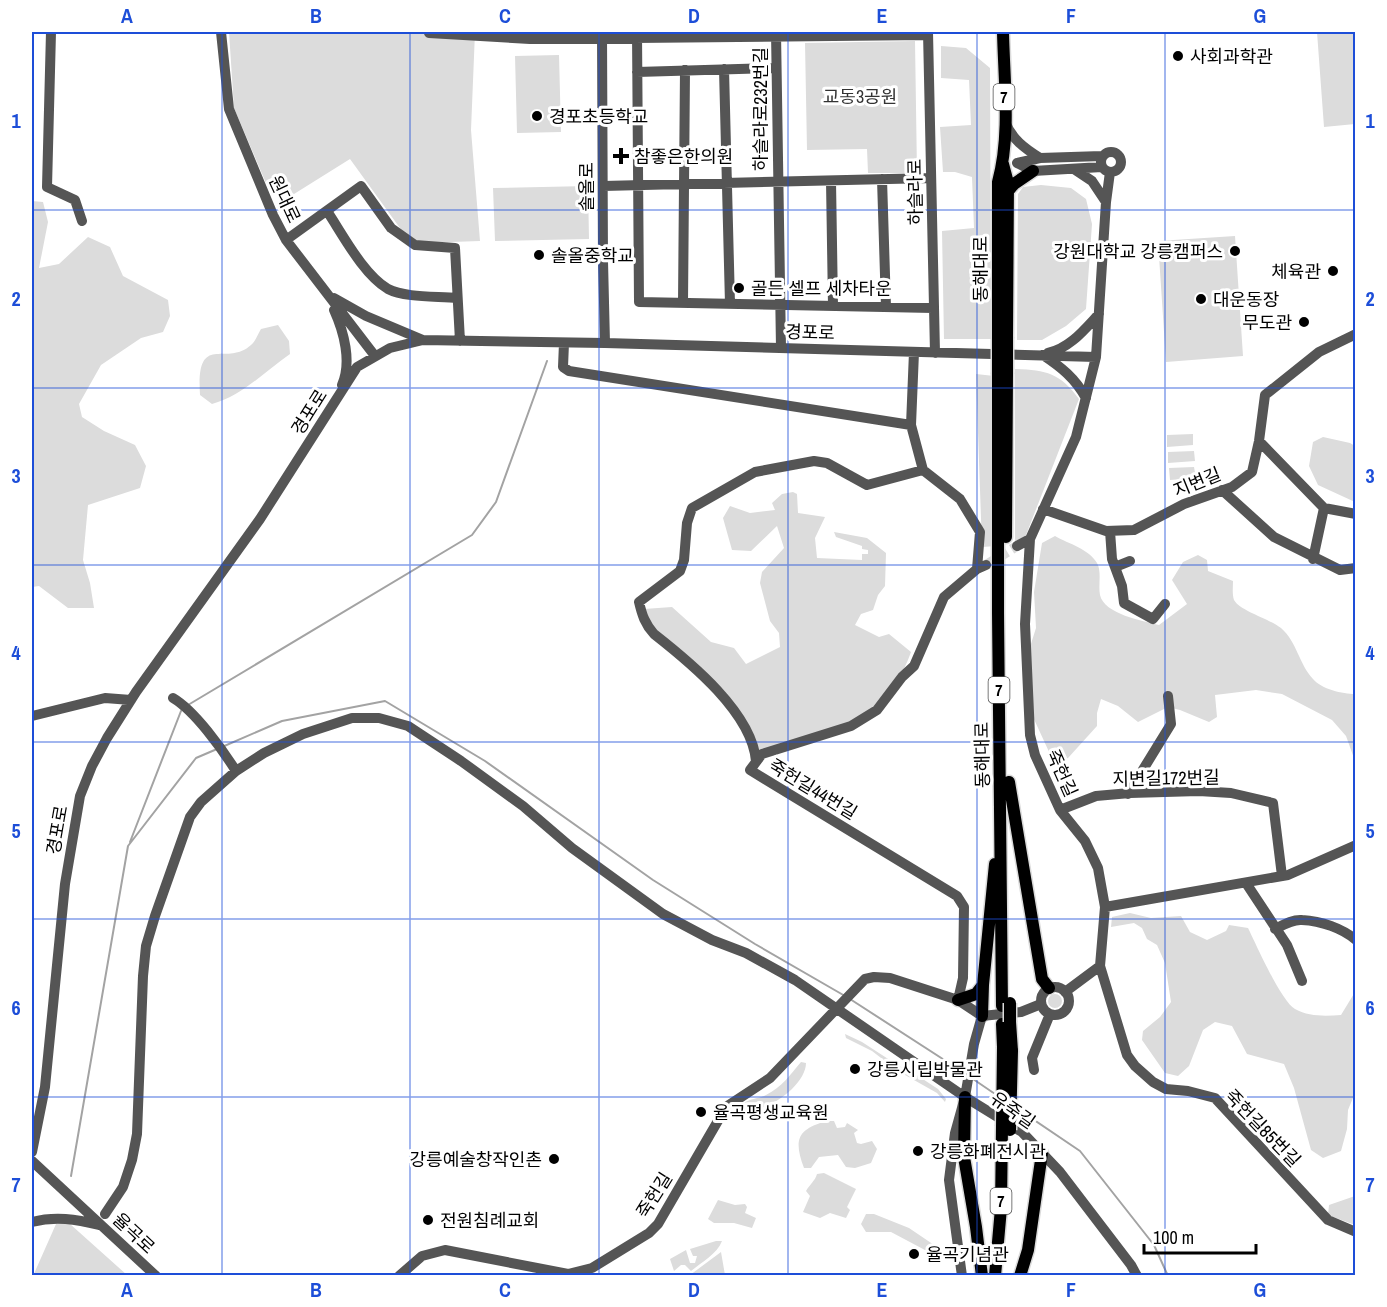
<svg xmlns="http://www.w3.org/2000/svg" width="1387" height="1307" viewBox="0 0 1387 1307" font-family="'Archivo Narrow','Noto Sans KR',sans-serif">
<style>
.green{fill:#dcdcdc}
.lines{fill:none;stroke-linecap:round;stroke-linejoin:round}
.stream{stroke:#a3a3a3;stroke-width:2}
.minor-tunnel{stroke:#d9d9d9;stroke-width:10;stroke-dasharray:10 5;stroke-linecap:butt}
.major-casing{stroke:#dbdbdb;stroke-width:15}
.minor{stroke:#555;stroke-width:10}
.major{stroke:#000;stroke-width:12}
.major-bridge-casing{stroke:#dbdbdb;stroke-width:15;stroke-linecap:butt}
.major-bridge{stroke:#000;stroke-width:12}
.grid{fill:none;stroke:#1d4ed8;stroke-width:1.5;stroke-opacity:0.55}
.poi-dot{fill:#000;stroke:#fff;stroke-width:2}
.labels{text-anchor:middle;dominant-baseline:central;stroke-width:6;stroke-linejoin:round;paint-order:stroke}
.shield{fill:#fff;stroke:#4c4c4c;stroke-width:1.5}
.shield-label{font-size:16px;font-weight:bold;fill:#000}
.poi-label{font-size:18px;fill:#000;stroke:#fff;text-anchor:start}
.park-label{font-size:18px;fill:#333;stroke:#fff}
.street-label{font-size:18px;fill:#000;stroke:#fff}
.neatline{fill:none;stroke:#1d4ed8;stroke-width:2}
.grid-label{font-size:20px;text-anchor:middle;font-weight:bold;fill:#1d4ed8}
</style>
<rect width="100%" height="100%" fill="#fff"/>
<path class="green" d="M229,32H475L471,130L480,241L422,243L405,235L350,159L294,194L266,183L234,108Z
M1317,32H1355V124L1324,127Z
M915,41L917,173H868L867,149L807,150L805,43Z
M941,46L966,48L990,68L991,339H944L942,231L974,228L972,177L955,172H943L940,127L971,125L969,80L941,78Z
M559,55L561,132L517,133L515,56Z
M1041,185L1071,188L1086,199L1092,224L1086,309L1066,326L1042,340H1017L1018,194L1023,187Z
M588,186L589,239L495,241L493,188Z
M32,201L43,202L48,222L39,268L59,264L88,237L110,247L123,276L168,300L170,316L163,332L141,338L101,365L79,404L82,417L104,431L135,445L146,466L140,488L88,505L83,560L90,583L94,608H68L39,586L32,587Z
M1235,236L1243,356L1166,362L1158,241Z
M278,325L289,341L290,354C264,372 242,396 212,404L200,395C196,330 226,368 251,345C255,342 258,334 261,329Z
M1015,369C1046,370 1060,373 1079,399L1026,535L1015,543Z
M976,374L994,376L996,546L982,547Z
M1193,434V445L1167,447V435Z
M1323,437L1350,443L1355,446V502L1318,485L1309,466L1313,442Z
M1194,451L1195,461L1168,463V452Z
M1194,467L1196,478L1170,480L1169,468Z
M793,492L797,494L798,513L825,517L815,538L817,558L862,560V554H868V550L862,549V546L836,537L834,532L867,538L886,553L885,586L878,595L873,610L861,614L855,625L879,637L889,634L911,652C904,672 892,692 877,708C856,729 790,743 759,752L749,729L647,625L644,609L672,607L711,642L734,648L746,664L780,647L779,633L770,621L760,583L762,572L784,548L777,526L751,551L732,550L723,518L730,506L750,513L775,510L772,503L782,494Z
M1055,536C1069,544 1089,549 1097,563C1102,572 1098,585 1100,595C1104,614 1143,621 1159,625L1187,604L1172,580L1183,562L1198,555L1207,560L1208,571L1233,581C1233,587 1232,594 1234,600C1240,611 1270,619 1281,628C1297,642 1299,664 1313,679C1321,689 1343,694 1355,694V761L1346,736L1332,720L1282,694L1256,690L1215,695L1217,717L1209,722L1180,710L1168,707L1138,722L1118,706L1101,699L1097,713V726L1068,758L1057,763L1050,754L1033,717L1030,647L1036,628L1034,592L1042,543Z
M1130,913L1151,918L1181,916L1190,932L1207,940L1226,931L1229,925L1248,928C1256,944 1281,1001 1295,1009C1309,1017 1326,1016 1341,1015L1355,992V1093L1348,1110L1347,1129L1341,1151L1323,1158L1311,1150L1294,1088L1284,1064L1247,1054L1232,1026L1215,1022L1203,1030L1189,1066L1178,1076L1165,1073L1142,1040L1143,1031L1160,1017L1171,1002L1165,963L1157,945L1147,939L1142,928L1134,923L1111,927L1112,917Z
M1048 1001a7 7 0 1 1 14 0a7 7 0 1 1-14 0Z
M845,1034L862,1042L899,1066L909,1070L938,1089L946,1099L945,1102L937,1093L898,1071L872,1051L846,1038Z
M801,1062L806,1063C806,1085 766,1115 744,1109V1103C751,1098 758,1099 766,1095C782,1087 790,1075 801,1062Z
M827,1121H834L837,1128L845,1127L847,1123L858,1130L854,1133L857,1143L861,1144L872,1141L877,1149L871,1163L855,1168L846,1167L838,1155L819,1157L811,1168H804C793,1139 798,1129 827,1121Z
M824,1173L856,1189L847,1207L850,1210L846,1218L830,1213L820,1218L803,1212L810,1196L806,1191C810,1184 815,1181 817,1174Z
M1355,1196V1225L1328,1215L1329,1205Z
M718,1200L735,1205L745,1204L747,1207L745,1213L756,1218L752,1228L734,1223H714L708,1219Z
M866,1214H874L909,1228L940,1249L943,1252L940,1258L891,1232H866L861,1224Z
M60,1215L127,1275L33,1276Z
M716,1241H722C717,1254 702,1262 691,1271L685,1265H681L674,1271L670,1259L686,1250L690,1263H695L697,1256H693L690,1249Z
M721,1252L725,1275H690Z"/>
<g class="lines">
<path class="stream" d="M188,705L472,535L496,502L547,361
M222,747L282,721L385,701L485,761L653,880L755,944L845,996
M130,842L181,711
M850,999L966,1074
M973,1079L998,1096
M1015,1107L1080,1151L1154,1245L1168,1276
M71,1176L128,846L196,758L217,749"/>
<path class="minor-tunnel" d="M986,565L1017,546"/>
<defs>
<path id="major" d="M1003,164L1008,183L1007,337
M1008,191L1014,184L1033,171
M998,337V182C1011,135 1004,81 1003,32
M998,374V613L1002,1006
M1006,537L1007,374
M1009,782L1042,979L1049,988
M958,1000L976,994L983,985
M982,1016L983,985L995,864
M1010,1022L1012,1051
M1002,1024L1003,1047
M965,1097L964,1157L976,1227L982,1276
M995,1276L1001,1208L1002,1126
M1020,1276L1028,1250L1042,1153"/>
</defs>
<use href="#major" class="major-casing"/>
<path class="minor" d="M51,32L47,187L75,200L82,221
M221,32L229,109L273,215L286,240L375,356
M602,32L603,261L605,343
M637,32L639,302L933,308
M776,32L781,348
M928,32L935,353
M429,33L530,39L928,35
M724,69L730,304
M637,72L775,68
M1005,122C1012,139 1024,148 1040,158
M1101 162a10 10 0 1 1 20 0a10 10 0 1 1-20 0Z
M1102,167L1033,171L1017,163L1040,158L1102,156
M1074,169L1092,181L1106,202
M882,179L886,307
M831,181L833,306
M603,186L931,178
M327,211C343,235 363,274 388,289C405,298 438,296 457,298
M286,240L361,186L391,228L415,245L455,248L460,341
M334,298L366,316L423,340
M683,303L685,70
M334,310C344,332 352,362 342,385
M564,343L563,367L569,371L911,425
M914,352L911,425L923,470L960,499L980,532L977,569
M1048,353C1070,348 1084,330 1099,314
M1043,355C1061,367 1075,378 1086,398
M1259,441L1324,508L1356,514
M1222,490L1274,537L1340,570L1356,568
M1043,509L1106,531L1134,530L1184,504L1232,487L1252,472L1259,441L1265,395L1319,352L1356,334
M1110,531L1112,559L1122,586L1124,603L1153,619L1165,604
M1017,546L1030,539
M1313,559L1324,508
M1115,567L1130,561
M173,698C195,711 222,749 236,771
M32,716L105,698L131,700
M756,761C752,713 691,663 654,634C645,624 642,615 639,602L680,571L684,560L687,523L692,508L755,472L814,461L827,463L867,485L923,470
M1128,794L1171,724L1168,696
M1060,810L1096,796L1130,793L1199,791L1231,793L1273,803L1282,876
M1246,883L1287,945L1302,981
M1105,907L1288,875L1356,845
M1275,929C1283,925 1293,919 1302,920C1321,921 1342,928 1356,940
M1100,966L1127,1055L1135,1066L1153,1082L1166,1089L1188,1091L1215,1098L1328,1220L1356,1232
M1041 1001a14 14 0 1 1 28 0a14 14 0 1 1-28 0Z
M1065,992L1100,966L1105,907L1098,868L1085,841L1060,810L1035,755L1030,735L1025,624L1030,539L1076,437L1096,357L1106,202L1110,172
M958,1000L963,978L964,907L957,896L750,770L762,754L851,726L877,710L902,677L914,666L944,597L977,569L986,565
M1034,1070L1032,1058L1050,1014
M32,1152L45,1087L65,884L80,796L92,766L107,738L136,692L260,519L357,367L390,348L423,340L605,343L1096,357
M32,1161L156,1276
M105,1214L123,1187L132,1160L137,1134L143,976L146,946L155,916L190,817L201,802L236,771L264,753L303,734L352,718H379L408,726L461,761L523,806L572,848L663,914L712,940L746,953L795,980L965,1097L1022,1132L1060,1172L1131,1265L1137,1276
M32,1222C55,1216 76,1219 99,1225
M399,1276L422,1256L445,1250L568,1274L592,1268L649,1233L658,1224L726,1107L770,1078L865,979L874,977L890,978L958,1000L982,1016L1021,1012L1041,1004
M962,1276L949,1180L955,1133L965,1097L974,1044L982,1016"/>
<use href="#major" class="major"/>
<defs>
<path id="major-bridge" d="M998,337V374
M1007,374V337
M1010,1003V1022
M1002,1126L1003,1047
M1010,1130L1012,1051"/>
</defs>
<use href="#major-bridge" class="major-bridge-casing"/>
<use href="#major-bridge" class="major-bridge"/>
</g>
<path class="grid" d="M222,32V1276M410,32V1276M599,32V1276M788,32V1276M977,32V1276M1165,32V1276M32,210H1356M32,388H1356M32,565H1356M32,742H1356M32,919H1356M32,1097H1356"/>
<g class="poi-dot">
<circle cx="1178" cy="56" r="6"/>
<circle cx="537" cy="116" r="6"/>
<path d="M618 147h6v6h6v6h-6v6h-6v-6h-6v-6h6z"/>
<circle cx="1235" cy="251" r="6"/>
<circle cx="539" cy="255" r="6"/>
<circle cx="1333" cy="271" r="6"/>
<circle cx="739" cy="288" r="6"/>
<circle cx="1201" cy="299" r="6"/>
<circle cx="1304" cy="322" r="6"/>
<circle cx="855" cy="1069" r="6"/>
<circle cx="701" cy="1112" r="6"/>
<circle cx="918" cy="1151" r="6"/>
<circle cx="554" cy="1159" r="6"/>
<circle cx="428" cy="1220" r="6"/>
<circle cx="914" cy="1254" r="6"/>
</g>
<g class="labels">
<g class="shield">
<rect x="993.5" y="84" width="21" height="26" rx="4.5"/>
<rect x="988.5" y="677" width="21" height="26" rx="4.5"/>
<rect x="990.5" y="1188" width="21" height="26" rx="4.5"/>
</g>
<g class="shield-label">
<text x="1004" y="97">7</text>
<text x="999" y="690">7</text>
<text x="1001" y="1201">7</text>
</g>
<g class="poi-label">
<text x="1190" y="56">사회과학관</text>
<text x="549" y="116">경포초등학교</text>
<text x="634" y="156">참좋은한의원</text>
<text x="1223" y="251" text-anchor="end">강원대학교 강릉캠퍼스</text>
<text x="551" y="255">솔올중학교</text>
<text x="1321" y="271" text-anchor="end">체육관</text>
<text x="751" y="288">골든 셀프 세차타운</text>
<text x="1213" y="299">대운동장</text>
<text x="1292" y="322" text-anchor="end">무도관</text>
<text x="867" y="1069">강릉시립박물관</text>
<text x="713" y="1112">율곡평생교육원</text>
<text x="930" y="1151">강릉화폐전시관</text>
<text x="542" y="1159" text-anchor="end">강릉예술창작인촌</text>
<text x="440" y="1220">전원침례교회</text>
<text x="926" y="1254">율곡기념관</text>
</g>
<g class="park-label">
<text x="860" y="96">교동3공원</text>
</g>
<g class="street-label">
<text transform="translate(760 109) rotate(-90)">하슬라로232번길</text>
<text transform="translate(586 187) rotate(-90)">솔올로</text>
<text transform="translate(915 192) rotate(-91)">하슬라로</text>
<text transform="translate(285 199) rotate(65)">원대로</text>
<text transform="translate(980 269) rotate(-90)">동해대로</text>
<text transform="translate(810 332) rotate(2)">경포로</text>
<text transform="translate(309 412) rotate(-58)">경포로</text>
<text transform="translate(1197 482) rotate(-22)">지변길</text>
<text transform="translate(982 755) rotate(-91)">동해대로</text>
<text transform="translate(1062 773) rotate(66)">죽헌길</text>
<text transform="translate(1166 778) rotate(-1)">지변길172번길</text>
<text transform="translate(813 789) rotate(31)">죽헌길44번길</text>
<text transform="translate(57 830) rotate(-80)">경포로</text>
<text transform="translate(1013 1110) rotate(35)">유죽길</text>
<text transform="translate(1263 1128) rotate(46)">죽헌길85번길</text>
<text transform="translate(654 1195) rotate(-58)">죽헌길</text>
<text transform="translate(134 1233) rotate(43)">율곡로</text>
</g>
</g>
<rect width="1387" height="1307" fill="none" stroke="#ffffff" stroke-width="66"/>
<path d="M1144 1244v9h112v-9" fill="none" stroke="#000000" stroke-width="3"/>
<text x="1153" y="1244" font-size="18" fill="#000000" stroke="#ffffff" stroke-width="4.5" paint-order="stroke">100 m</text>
<rect x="33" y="33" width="1321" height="1241" class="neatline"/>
<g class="grid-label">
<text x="127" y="23">A</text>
<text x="316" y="23">B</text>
<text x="505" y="23">C</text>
<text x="694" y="23">D</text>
<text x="882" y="23">E</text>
<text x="1071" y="23">F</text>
<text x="1260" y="23">G</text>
<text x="16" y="128">1</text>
<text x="1370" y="128">1</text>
<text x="16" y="306">2</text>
<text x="1370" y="306">2</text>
<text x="16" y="483">3</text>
<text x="1370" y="483">3</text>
<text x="16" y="660">4</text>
<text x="1370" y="660">4</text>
<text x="16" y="838">5</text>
<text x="1370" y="838">5</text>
<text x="16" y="1015">6</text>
<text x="1370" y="1015">6</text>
<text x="16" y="1192">7</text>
<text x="1370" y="1192">7</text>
<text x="127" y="1297">A</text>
<text x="316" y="1297">B</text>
<text x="505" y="1297">C</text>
<text x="694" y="1297">D</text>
<text x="882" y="1297">E</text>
<text x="1071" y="1297">F</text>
<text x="1260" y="1297">G</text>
</g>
</svg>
